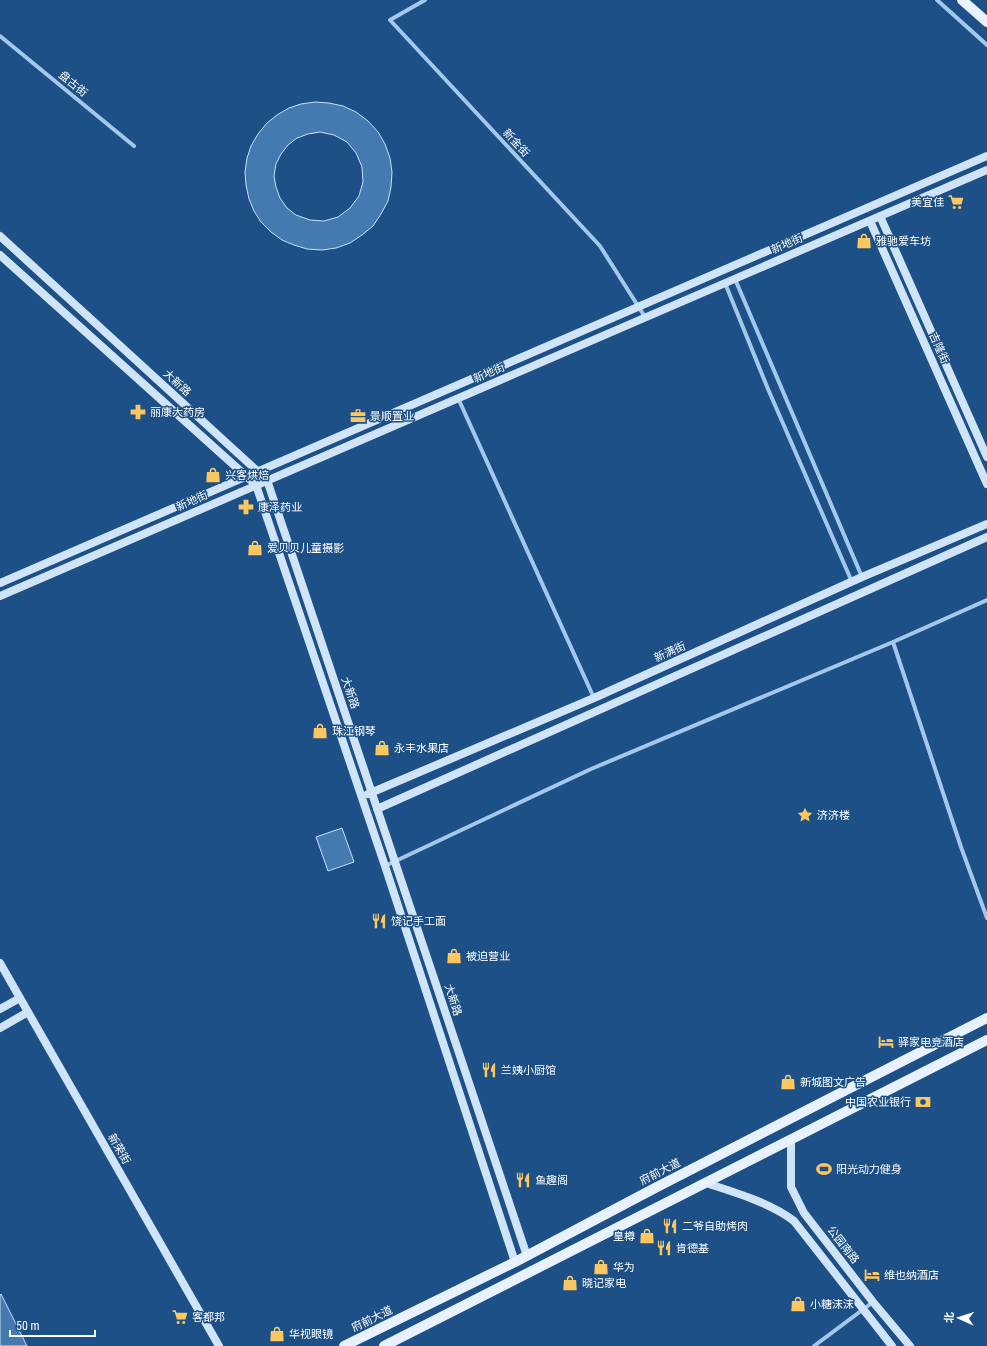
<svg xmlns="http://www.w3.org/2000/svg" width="987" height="1346" viewBox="0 0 987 1346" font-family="'Roboto Condensed','Noto Sans SC',sans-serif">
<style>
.building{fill:#447aaf;stroke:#c9e1f8;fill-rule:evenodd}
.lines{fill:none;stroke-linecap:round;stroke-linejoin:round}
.street{stroke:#a4c8eb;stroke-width:4}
.secondary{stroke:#d0e4f8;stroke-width:8}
.primary{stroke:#e8f2ff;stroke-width:10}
.labels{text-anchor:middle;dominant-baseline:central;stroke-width:3;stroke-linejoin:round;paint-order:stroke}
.street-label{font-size:11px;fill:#fff;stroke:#1c5086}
.poi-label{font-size:11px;fill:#fff;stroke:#1c5086;text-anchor:start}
</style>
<rect width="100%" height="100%" fill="#1c5086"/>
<path class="building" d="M315,102L329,103L343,106L356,112L368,121L378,132L385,144L390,158L392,172L391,187L388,201L381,214L373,226L362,235L350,243L336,248L322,250L307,249L294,245L282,240L271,232L261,222L254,211L249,199L246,185L245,172L247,158L251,146L258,134L267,123L277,115L289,108L301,104ZM320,132L334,135L347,142L356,153L362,167L363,182L359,196L350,208L338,217L324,221L310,220L296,215L287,208L280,198L276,187L274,176L276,164L281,154L288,145L297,138L308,134Z
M342,828L354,862L328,871L316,837Z
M1,1294L27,1346H0V1295Z"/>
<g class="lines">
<path class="street" d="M425,0L390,20L600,246L645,317
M937,0L987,45
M0,36L134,146
M735,279L862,577
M725,283L768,389L852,582
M458,398L594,698
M893,642L961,847L987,918
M385,866L591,769L893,642L987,600
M814,1346L873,1302"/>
<path class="secondary" d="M880,216L987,457
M870,221L987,484
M0,236L267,480L527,1256
M0,255L256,485L385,866L515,1262
M0,583L987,156
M0,596L987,170
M368,794L594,698L862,577L987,524
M377,809L987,537
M0,963L219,1346
M0,1009L20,998
M0,1028L28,1012
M791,1140V1187L804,1213L873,1302L910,1346
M706,1183C734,1192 771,1203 794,1221L892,1346"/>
<path class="primary" d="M962,0L987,22
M344,1346L515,1262L655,1188L987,1018
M384,1346L987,1040"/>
</g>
<defs>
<symbol id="supermarket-bare" viewBox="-9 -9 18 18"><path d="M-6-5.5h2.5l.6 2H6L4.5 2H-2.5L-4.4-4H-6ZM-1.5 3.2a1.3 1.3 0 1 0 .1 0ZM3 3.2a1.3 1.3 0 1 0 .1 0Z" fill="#fcc761" stroke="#1c5086" stroke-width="2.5" paint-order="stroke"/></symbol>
<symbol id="shop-bare" viewBox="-9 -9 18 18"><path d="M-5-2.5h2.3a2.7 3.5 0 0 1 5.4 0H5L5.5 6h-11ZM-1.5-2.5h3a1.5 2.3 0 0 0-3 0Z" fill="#fcc761" stroke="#1c5086" stroke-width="2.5" paint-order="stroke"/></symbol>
<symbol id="pharmacy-bare" viewBox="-9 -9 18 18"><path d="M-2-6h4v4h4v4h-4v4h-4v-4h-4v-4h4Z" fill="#fcc761" stroke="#1c5086" stroke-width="2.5" paint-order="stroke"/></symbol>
<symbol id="office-bare" viewBox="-9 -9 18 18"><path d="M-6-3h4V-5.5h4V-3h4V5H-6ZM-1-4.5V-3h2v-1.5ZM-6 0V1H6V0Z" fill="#fcc761" stroke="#1c5086" stroke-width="2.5" paint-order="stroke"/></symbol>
<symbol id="sight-bare" viewBox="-9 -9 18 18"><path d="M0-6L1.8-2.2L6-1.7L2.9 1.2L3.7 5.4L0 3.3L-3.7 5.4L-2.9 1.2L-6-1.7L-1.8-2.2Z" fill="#fcc761" stroke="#1c5086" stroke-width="2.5" paint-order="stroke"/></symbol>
<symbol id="restaurant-bare" viewBox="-9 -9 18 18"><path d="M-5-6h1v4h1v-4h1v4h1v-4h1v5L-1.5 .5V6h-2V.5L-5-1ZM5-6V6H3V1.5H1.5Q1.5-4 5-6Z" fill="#fcc761" stroke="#1c5086" stroke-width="2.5" paint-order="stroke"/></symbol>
<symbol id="hotel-bare" viewBox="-9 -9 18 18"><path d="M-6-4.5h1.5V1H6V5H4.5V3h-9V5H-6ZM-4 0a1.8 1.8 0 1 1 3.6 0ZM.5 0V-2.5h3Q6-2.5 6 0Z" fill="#fcc761" stroke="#1c5086" stroke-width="2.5" paint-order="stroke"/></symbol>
<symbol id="bank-bare" viewBox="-9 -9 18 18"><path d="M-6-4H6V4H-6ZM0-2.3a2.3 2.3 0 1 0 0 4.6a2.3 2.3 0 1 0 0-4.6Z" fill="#fcc761" stroke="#1c5086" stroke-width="2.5" paint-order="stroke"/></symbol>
<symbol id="stadium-bare" viewBox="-9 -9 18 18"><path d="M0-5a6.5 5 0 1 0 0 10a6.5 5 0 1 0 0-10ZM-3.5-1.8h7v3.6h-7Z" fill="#fcc761" stroke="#1c5086" stroke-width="2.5" paint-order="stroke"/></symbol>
</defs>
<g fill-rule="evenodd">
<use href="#supermarket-bare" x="945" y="191" width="22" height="22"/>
<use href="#shop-bare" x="853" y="230" width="22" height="22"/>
<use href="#pharmacy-bare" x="127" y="401" width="22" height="22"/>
<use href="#office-bare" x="347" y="405" width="22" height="22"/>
<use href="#shop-bare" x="202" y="464" width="22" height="22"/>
<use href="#pharmacy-bare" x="235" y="496" width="22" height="22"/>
<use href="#shop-bare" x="244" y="537" width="22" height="22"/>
<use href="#shop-bare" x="309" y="720" width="22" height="22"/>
<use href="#shop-bare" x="371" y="737" width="22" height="22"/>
<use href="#sight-bare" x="794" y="804" width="22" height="22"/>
<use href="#restaurant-bare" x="368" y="910" width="22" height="22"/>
<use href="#shop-bare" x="443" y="945" width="22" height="22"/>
<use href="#hotel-bare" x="875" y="1031" width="22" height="22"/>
<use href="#restaurant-bare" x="478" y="1059" width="22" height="22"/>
<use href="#shop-bare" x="777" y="1071" width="22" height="22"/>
<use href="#bank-bare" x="912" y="1091" width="22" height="22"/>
<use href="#stadium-bare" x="813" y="1158" width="22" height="22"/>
<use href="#restaurant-bare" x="512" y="1169" width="22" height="22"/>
<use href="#restaurant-bare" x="659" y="1215" width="22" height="22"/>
<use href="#shop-bare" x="636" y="1225" width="22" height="22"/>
<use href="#restaurant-bare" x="653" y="1237" width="22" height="22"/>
<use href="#shop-bare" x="590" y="1256" width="22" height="22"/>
<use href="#hotel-bare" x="861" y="1264" width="22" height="22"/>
<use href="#shop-bare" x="559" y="1272" width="22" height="22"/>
<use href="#shop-bare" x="787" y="1293" width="22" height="22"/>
<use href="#supermarket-bare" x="169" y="1306" width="22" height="22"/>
<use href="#shop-bare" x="266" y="1323" width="22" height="22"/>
</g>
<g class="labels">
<g class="street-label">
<text transform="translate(73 84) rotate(39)">盘古街</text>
<text transform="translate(516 143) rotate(47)">新金街</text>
<text transform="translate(787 244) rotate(-23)">新地街</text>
<text transform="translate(939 348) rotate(66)">吉隆街</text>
<text transform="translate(489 373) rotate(-23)">新地街</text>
<text transform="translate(177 383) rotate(42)">大新路</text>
<text transform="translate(192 501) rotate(-24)">新地街</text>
<text transform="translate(670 652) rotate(-24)">新满街</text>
<text transform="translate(350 693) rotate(71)">大新路</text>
<text transform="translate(453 1000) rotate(72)">大新路</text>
<text transform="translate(119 1149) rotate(60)">新荣街</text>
<text transform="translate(660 1172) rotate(-27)">府前大道</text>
<text transform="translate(843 1245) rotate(52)">公园南路</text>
<text transform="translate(372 1319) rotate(-26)">府前大道</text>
</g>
<g class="poi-label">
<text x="944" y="202" text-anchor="end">美宜佳</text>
<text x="876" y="241">雅驰爱车坊</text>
<text x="150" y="412">丽康大药房</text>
<text x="370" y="416">景顺置业</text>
<text x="225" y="475">兴客烘焙</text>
<text x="258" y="507">康泽药业</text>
<text x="267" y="548">爱贝贝儿童摄影</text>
<text x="332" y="731">珠江钢琴</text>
<text x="394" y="748">永丰水果店</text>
<text x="817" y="815">济济楼</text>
<text x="391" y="921">饶记手工面</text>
<text x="466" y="956">被迫营业</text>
<text x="898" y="1042">驿家电竞酒店</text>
<text x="501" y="1070">兰姨小厨馆</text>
<text x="800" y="1082">新城图文广告</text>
<text x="911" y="1102" text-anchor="end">中国农业银行</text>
<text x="836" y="1169">阳光动力健身</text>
<text x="535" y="1180">鱼趣阁</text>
<text x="682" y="1226">二爷自助烤肉</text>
<text x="635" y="1236" text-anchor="end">皇樽</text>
<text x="676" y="1248">肯德基</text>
<text x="613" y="1267">华为</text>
<text x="884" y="1275">维也纳酒店</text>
<text x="582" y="1283">晓记家电</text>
<text x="810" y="1304">小糖沫沫</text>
<text x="192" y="1317">客都邦</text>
<text x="289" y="1334">华视眼镜</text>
</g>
</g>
<g transform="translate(959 1318) rotate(273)" stroke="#1c5086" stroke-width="3" paint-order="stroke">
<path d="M0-3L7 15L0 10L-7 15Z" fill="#ffffff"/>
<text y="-6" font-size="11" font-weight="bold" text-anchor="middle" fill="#ffffff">北</text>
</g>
<path d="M10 1330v6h85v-6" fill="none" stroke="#ffffff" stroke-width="2"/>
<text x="16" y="1330" font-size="12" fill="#ffffff" stroke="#1c5086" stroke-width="3" paint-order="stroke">50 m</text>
</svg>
